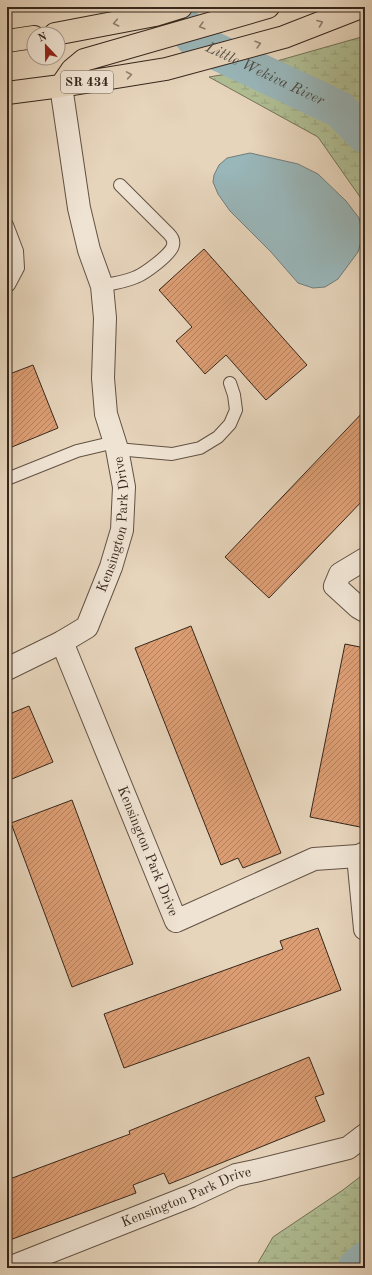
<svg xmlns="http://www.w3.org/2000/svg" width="372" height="1275" viewBox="0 0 372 1275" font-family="'Old Standard TT',serif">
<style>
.wetland{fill:url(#wetland-marsh);stroke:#737258}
.water{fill:#99b6b9;stroke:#717d7a}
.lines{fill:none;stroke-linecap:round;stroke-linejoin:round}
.river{stroke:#99b6b9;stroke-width:37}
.building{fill:url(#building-hatch);stroke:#36271c}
.service-casing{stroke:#625244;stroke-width:14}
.minor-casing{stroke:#625244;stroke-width:24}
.primary-casing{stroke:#36271c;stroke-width:24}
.service{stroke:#efe3d3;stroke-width:12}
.minor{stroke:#efe3d3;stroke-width:22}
.primary{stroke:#e6d4bb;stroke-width:22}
.oneway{stroke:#8e7e6c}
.labels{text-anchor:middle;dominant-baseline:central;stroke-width:3;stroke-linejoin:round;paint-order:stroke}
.shield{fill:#efe3d3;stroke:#6e5f53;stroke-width:1}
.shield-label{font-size:13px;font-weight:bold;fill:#36271c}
.street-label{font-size:14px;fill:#36271c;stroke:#efe3d3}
.water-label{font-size:15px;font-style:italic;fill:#4f4b43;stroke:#efe3d3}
</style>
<defs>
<pattern id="wetland-marsh" width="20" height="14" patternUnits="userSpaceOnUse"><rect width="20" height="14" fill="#b0be94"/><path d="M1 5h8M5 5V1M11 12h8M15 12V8" fill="none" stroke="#98a37f"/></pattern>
<pattern id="building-hatch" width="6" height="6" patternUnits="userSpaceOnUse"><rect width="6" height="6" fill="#dc9d73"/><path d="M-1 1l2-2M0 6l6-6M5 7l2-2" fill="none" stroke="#b3805e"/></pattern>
</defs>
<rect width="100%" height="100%" fill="#e6d4bb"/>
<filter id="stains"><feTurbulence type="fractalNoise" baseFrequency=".005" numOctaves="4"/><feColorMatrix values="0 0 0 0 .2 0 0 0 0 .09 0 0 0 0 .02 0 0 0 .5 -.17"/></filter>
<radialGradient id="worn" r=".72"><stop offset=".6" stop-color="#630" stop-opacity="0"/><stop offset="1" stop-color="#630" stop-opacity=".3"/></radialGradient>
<path class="wetland" d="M365,36V204L318,137L209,77L238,72Z
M365,1173V1268H255L273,1237L343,1190Z"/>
<path class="water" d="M250,153L298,164L318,174L346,201L359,218L363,235L358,252L338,279L325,287L313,288L298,283L271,252L230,211L218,194L213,182L214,175L219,165L227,158Z"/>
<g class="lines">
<g class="river">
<path id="s1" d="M169,7L198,43L339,109L365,135"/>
<path d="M356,1268L365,1260"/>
</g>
</g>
<path class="building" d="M204,249L307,365L266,400L226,355L205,374L176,341L192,327L159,290Z
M33,365L58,428L7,449V375Z
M365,410V498L269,598L225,557Z
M191,626L281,853L243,868L238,858L221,865L135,648Z
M345,644L365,648V828L310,817Z
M29,706L53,762L7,781V715Z
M72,800L133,964L72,987L11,823Z
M318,928L341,990L124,1068L104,1014L283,949L280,941Z
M309,1057L324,1094L315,1097L325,1121L169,1184L164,1173L133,1185L136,1193L7,1241V1180L130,1134L129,1131Z"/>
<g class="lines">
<defs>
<path id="service" d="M7,225L17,251L18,268L9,285L7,286
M102,286C113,283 125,282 136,277C144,274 172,254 173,245C174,241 172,237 169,234L120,185
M117,449L172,454L200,448L218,437L230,424L236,410L234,395L230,383
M7,479L77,451L115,442"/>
<g id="minor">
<path d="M365,559L340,574L335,586L358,607L365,611"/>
<path id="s2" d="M62,642L176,921L314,859L358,856L365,853"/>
<path id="s3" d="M7,669L62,642L87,627L111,567L122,530L124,487L117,449L106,414L103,378L105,318L102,286L89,250L79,208L61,86"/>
<path d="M358,856L365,929"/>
<path id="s4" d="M9,1268L191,1196L236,1175L255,1171L348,1148L365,1135"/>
</g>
<path id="primary" d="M55,34L155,15L181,7
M7,41L34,37
M61,86L72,70L84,60L268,7
M7,93L61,86L166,69L284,37L361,7"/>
</defs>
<use href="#service" class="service-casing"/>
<use href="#minor" class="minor-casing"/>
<use href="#primary" class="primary-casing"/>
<use href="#service" class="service"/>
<use href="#minor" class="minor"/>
<use href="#primary" class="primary"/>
</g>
<defs><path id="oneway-chevron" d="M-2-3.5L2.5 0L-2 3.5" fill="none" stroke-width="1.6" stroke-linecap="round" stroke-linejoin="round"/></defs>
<g class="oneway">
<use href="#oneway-chevron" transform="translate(116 23) rotate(169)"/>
<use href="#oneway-chevron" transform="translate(320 23) rotate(-21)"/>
<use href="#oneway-chevron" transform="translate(202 26) rotate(164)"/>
<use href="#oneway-chevron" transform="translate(258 44) rotate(-16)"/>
<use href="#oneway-chevron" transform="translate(129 75) rotate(-10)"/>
</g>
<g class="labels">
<rect class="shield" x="61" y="71" width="52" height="22" rx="3"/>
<g class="shield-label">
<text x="87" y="82">SR 434</text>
</g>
<g class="street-label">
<text stroke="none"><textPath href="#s3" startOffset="198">Kensington Park Drive</textPath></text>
<text stroke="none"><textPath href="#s2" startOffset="226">Kensington Park Drive</textPath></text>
<text stroke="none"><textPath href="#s4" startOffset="191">Kensington Park Drive</textPath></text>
</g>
<g class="water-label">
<text stroke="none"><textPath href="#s1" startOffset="120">Little Wekiva River</textPath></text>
</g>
</g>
<rect width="372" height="1275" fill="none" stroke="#e6d4bb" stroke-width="24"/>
<rect x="8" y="8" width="356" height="1259" fill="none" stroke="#36271c" stroke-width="2"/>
<rect x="12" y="12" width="348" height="1251" fill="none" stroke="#36271c"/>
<g transform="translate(46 46) rotate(338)"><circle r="19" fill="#efe3d3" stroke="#a5988a"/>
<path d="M0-3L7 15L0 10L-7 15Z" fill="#8f2418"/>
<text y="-6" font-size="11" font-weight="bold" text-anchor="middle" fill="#36271c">N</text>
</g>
<rect width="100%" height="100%" filter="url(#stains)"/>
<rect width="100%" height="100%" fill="url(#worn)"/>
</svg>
